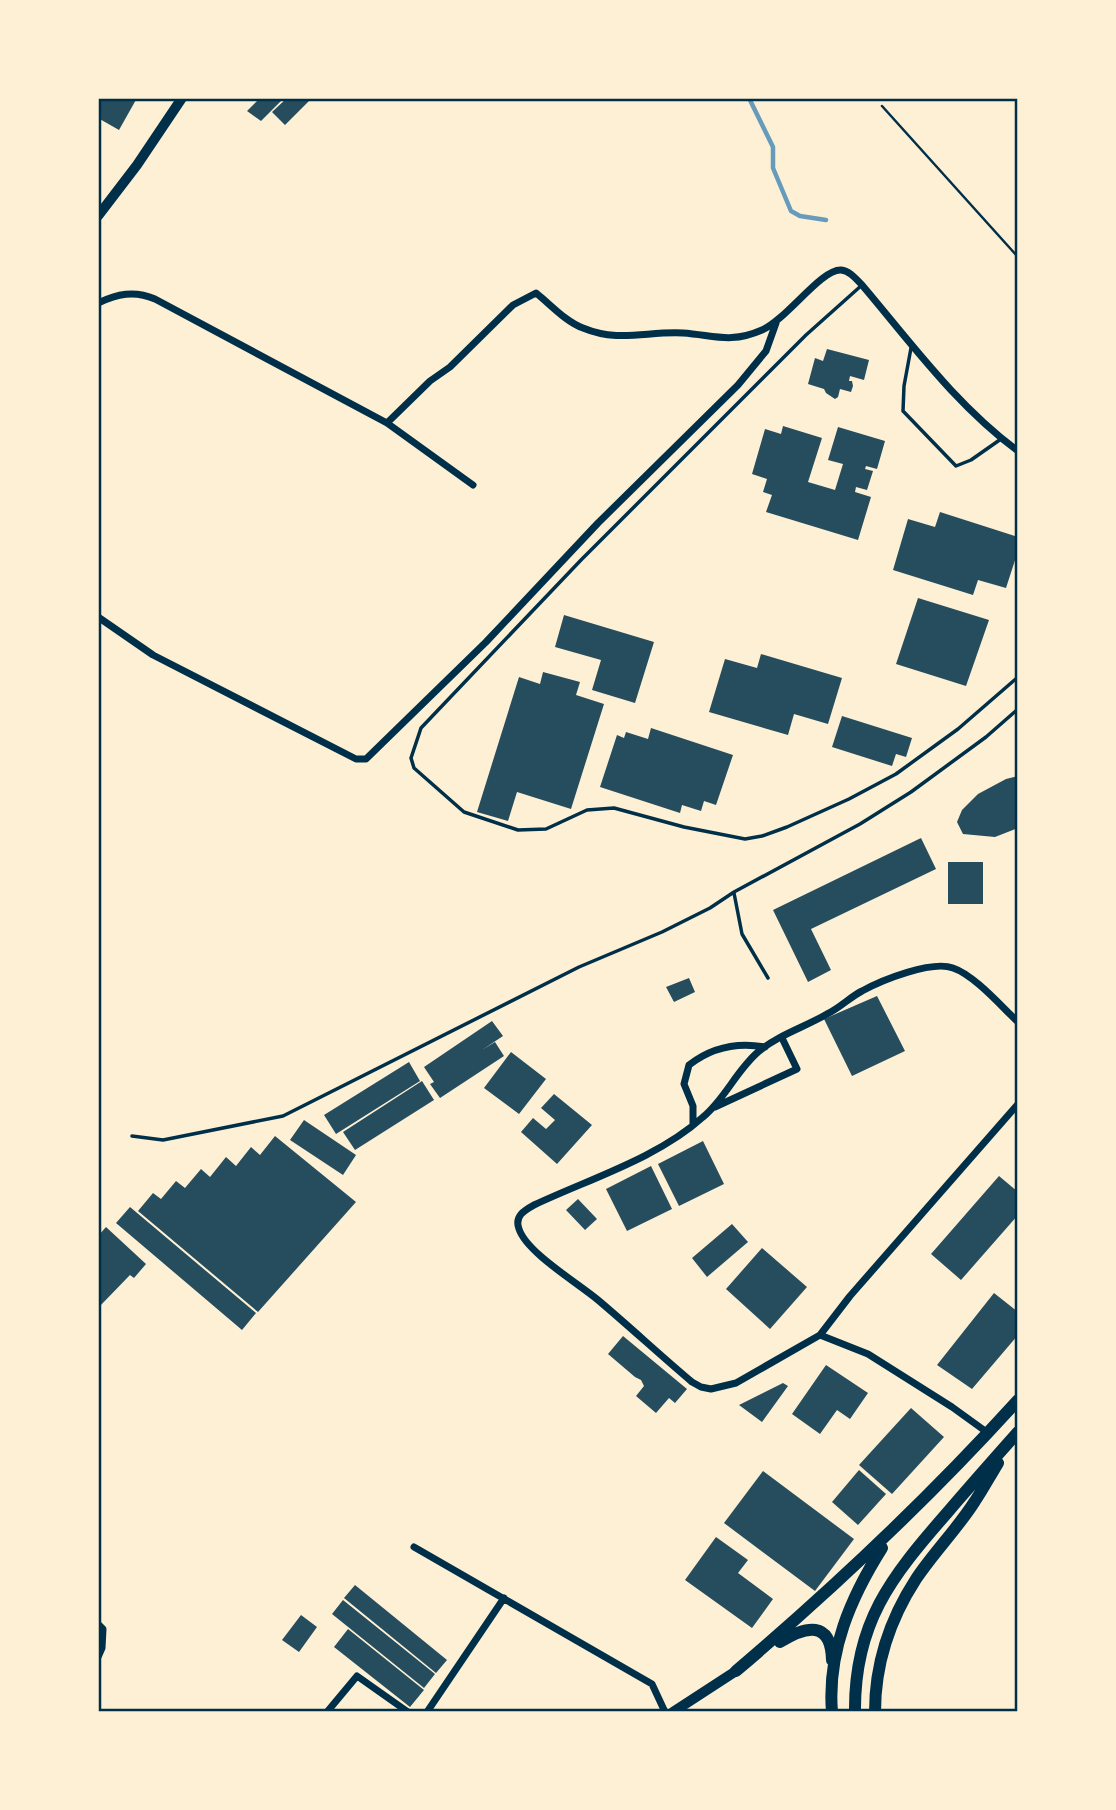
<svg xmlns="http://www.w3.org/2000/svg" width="1116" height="1810" viewBox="0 0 1116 1810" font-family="Quicksand,sans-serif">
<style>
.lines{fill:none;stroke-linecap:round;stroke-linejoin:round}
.stream{stroke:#669bbc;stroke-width:4.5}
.building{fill:#264d5e}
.path{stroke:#003049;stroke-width:2.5}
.service{stroke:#003049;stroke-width:3.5}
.minor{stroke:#003049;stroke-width:7}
.tertiary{stroke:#003049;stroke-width:10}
.trunk{stroke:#003049;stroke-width:12}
.neatline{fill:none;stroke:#003049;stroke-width:2.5}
</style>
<rect width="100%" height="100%" fill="#fdf0d5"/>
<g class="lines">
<path class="stream" d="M749,98L773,147V168L791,211L800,216L826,220"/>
</g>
<path class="building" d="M98,98H137L119,130L98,118Z
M260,98H284L261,121L247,111Z
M287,98H312L285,125L272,112Z
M827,349L869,360L864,380L850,376L849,381H852L853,386L851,392L840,389L838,397L835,399L826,393L824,389L808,384L815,358L823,361Z
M783,426L822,438L808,482L835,490L843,464L828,460L838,427L885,441L877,469L866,466L865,469L873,471L867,490L856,487L855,492L871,497L858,540L766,512L772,495L763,492L767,479L752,474L765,429L781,434Z
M940,512L1018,537V551L1006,588L978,580L973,595L893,570L908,519L935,527Z
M918,598L989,620L966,686L896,664Z
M564,615L654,642L635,703L592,690L601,660L555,647Z
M761,654L842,678L828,724L794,714L788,735L709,712L725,659L757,668Z
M543,672L580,682L576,695L604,704L571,809L517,792L508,821L477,812L519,677L540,684Z
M842,716L912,738L906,757L896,754L892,766L832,747Z
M651,728L733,755L716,805L704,801L701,811L682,805L680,813L600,787L617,735L624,738L626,732L648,739Z
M1018,776V828L995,837L963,834L957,822L962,810L978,794L1006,779Z
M921,838L936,869L811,929L831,970L808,982L773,910Z
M948,862H983V904H948Z
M689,978L695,992L674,1002L666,987Z
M877,996L905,1051L852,1076L824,1019Z
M492,1021L503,1036L482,1050L495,1042L504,1056L440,1098L430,1084L434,1082L424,1067Z
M511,1052L546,1079L519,1114L484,1088Z
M409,1062L420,1081L336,1134L324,1115Z
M422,1081L434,1100L355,1150L343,1132Z
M554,1094L592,1125L557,1164L521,1132L533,1118L546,1129L555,1120L541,1108Z
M304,1120L356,1155L343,1175L290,1140Z
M275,1136L356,1202L258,1312L138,1211L153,1193L161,1199L176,1181L185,1188L201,1169L210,1177L226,1157L236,1166L251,1147L260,1155Z
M703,1141L724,1184L679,1206L658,1164Z
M651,1166L672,1209L627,1231L606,1189Z
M999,1176L1018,1192V1215L961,1280L931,1254Z
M578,1199L597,1219L585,1230L566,1210Z
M130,1207L256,1313L242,1330L116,1223Z
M732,1224L748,1242L707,1277L692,1258Z
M106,1227L146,1264L134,1278L130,1275L98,1308V1236Z
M762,1248L807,1287L770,1329L726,1289Z
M994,1293L1018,1312V1335L972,1389L937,1365Z
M623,1336L687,1389L675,1403L669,1398L656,1413L636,1396L644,1386L641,1380L635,1377L608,1354Z
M826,1365L868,1393L850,1419L837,1410L820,1434L792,1414Z
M783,1383L788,1386L762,1422L739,1405Z
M911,1408L944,1437L892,1494L859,1465Z
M859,1470L886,1494L858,1525L832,1502Z
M763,1471L854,1539L815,1591L724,1523Z
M716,1537L748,1560L738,1573L773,1599L752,1628L685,1580Z
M355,1585L447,1660L436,1673L344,1598Z
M343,1600L435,1674L424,1688L332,1614Z
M301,1615L317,1627L299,1652L282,1640Z
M348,1629L424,1690L410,1707L334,1647Z"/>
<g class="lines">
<path class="path" d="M882,106L1018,257"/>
<path class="service" d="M862,285L806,335L581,560L421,728L411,758L414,768L464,812L518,830L546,829L587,810L614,808L684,827L745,839L762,836L787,827L849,799L896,774L958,729L1018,677
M911,348L904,386L903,411L956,466L971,460L1001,439
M734,893L742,934L768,978
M132,1136L163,1140L283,1116L579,967L662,932L710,908L734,892L860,824L911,792L986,737L1018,709"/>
<path class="minor" d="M98,303C117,294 134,290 155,299L387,423L430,381L450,367L513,305L536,293C550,304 566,322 583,328C619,343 647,331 683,333C714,335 730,344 762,330C787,319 821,269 841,270C850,271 856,279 862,285C912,344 956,405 1018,451
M387,423L473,485
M98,617L153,655L356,759H366L486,642L598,523L738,385L766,351L776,323
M1018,1022C1001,1006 974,975 953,968C932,960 882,980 862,991C850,997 840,1008 827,1014C805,1027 778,1035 758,1052C736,1071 725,1099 703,1117C658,1158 589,1179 534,1205C525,1210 514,1216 519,1229C527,1253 578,1283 598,1300C630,1327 660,1355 692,1382L701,1387L711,1389L736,1383L820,1335L850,1296L1018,1104
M715,1107L797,1069L782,1038
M693,1125V1106L684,1084L689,1065C712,1047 737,1042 765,1047
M820,1335L868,1354L952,1407L988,1433
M414,1547L652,1684L665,1712
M98,1624L103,1629L102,1648L98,1657
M327,1712L357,1676L408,1712
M427,1712L504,1598"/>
<path class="tertiary" d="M98,216L137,165L182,98
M673,1712L736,1671"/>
<path class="trunk" d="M780,1642C806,1626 831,1620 832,1660
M736,1671C836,1586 930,1497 1018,1400
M832,1712C827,1652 851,1597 882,1548
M855,1712C854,1623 891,1577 947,1513C970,1486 994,1459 1018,1432
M875,1712C875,1664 890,1619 916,1579C934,1552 958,1528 975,1501C983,1489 990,1476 998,1463"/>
</g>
<rect width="1116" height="1810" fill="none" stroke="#fdf0d5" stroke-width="200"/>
<rect x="100" y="100" width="916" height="1610" class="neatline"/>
</svg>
